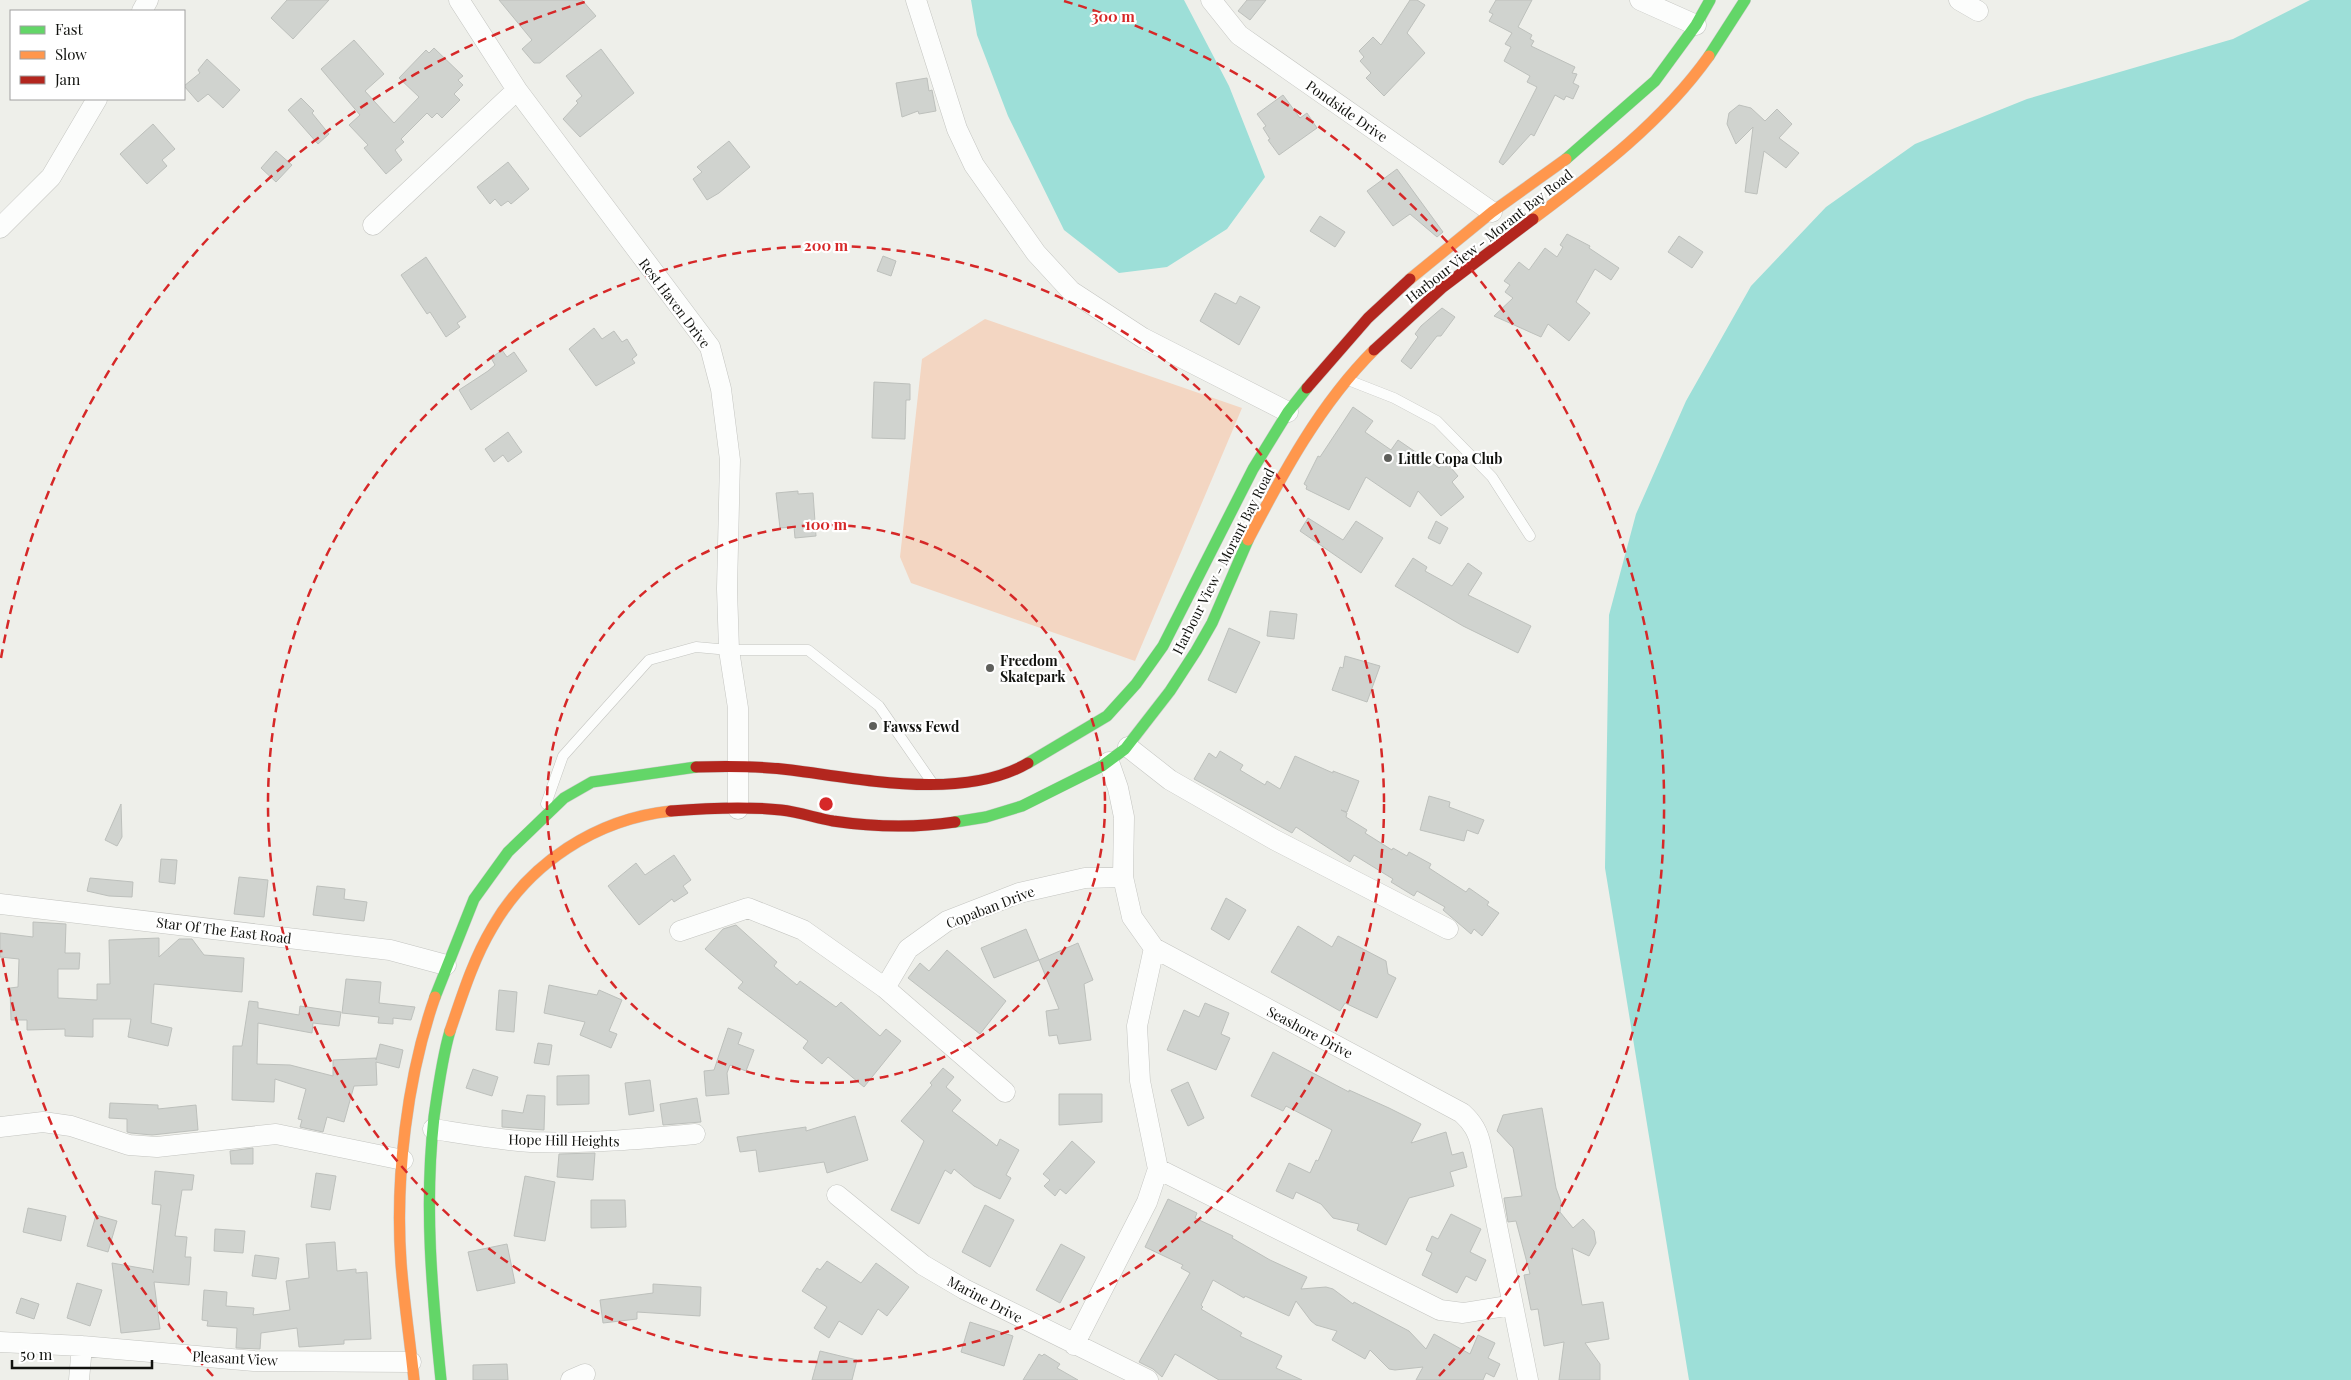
<svg xmlns="http://www.w3.org/2000/svg" width="2351" height="1380" viewBox="0 0 2351 1380" font-family="'Playfair Display',serif">
<style>
.green{fill:#f3d6c2}
.water{fill:#9ddfd8}
.building{fill:#d0d3cf;stroke:#bdc0bc}
.lines{fill:none;stroke-linecap:round;stroke-linejoin:round}
.lane-casing{stroke:#c4c5c1;stroke-width:11}
.street-casing{stroke:#c4c5c1;stroke-width:21}
.fast-casing{stroke:#c9cac8;stroke-width:12}
.slow-casing{stroke:#c9cac8;stroke-width:12}
.jam-casing{stroke:#c9cac8;stroke-width:12}
.lane{stroke:#fcfdfc;stroke-width:10}
.street{stroke:#fcfdfc;stroke-width:20}
.fast{stroke:#63d668;stroke-width:11}
.slow{stroke:#ff974d;stroke-width:11}
.jam{stroke:#b3261e;stroke-width:11}
.ring{fill:none;stroke:#d62828;stroke-width:2.5;stroke-dasharray:9 6}
.poi-dot{fill:#5e5f5b;stroke:#fff;stroke-width:2}
.labels{text-anchor:middle;dominant-baseline:central;stroke-width:4.5;stroke-linejoin:round;paint-order:stroke}
.street-label{font-size:14px;fill:#11120e;stroke:#fff}
.poi-label{font-size:14px;font-weight:bold;fill:#11120e;stroke:#fff;text-anchor:start}
.centre{fill:#d62828;stroke:#fff;stroke-width:2.5}
.ring-label{font-size:15px;text-anchor:middle;font-weight:bold;fill:#d62828;stroke:#fff;stroke-width:4.5;stroke-linejoin:round;paint-order:stroke}
</style>
<rect width="100%" height="100%" fill="#eeefea"/>
<path class="green" d="M985,319L1242,408L1135,661L911,583L900,557L922,359Z"/>
<path class="water" d="M971,0H1184L1229,86L1265,177L1227,229L1167,267L1119,273L1064,230L1008,116L977,35Z
M2310,0H2351V1380H1689L1605,868L1609,615L1636,514L1686,401L1751,286L1826,207L1915,144L2027,99L2233,39Z"/>
<path class="building" d="M287,0H329L293,39L271,18Z
M499,0H582L596,16L540,63H534L522,49L532,40Z
M1247,0H1266L1250,20L1238,11Z
M1410,0H1417L1425,5L1407,33L1425,53L1384,96L1366,78L1371,73L1360,61L1364,57L1359,51L1373,37L1381,45Z
M1496,0H1532L1518,27L1532,35L1530,39L1534,41L1531,46L1575,67L1572,73L1577,74L1573,83L1579,86L1573,99L1566,96L1564,100L1555,95L1534,136L1531,134L1503,165L1499,162L1537,87L1527,82L1530,76L1504,61L1511,47L1505,44L1512,33L1489,21L1493,14L1489,12Z
M354,40L384,74L365,91L394,123L419,97L399,78L426,50L429,53L434,48L463,76L458,80L463,85L454,94L460,100L442,118L437,113L432,118L427,113L401,139L404,142L395,150L402,160L386,174L364,148L368,145L349,125L360,115L321,69Z
M601,49L634,93L580,137L563,119L578,103L576,101L582,96L566,76Z
M207,59L240,90L223,108L208,94L198,102L184,86L200,73L198,70Z
M927,78L929,91L932,90L936,111L919,114L918,111L902,117L896,83Z
M1283,95L1300,118L1307,113L1317,128L1279,155L1268,140L1270,139L1263,128L1266,126L1257,114Z
M301,98L314,111L312,113L329,134L318,144L288,110Z
M1739,105L1751,108L1765,121L1777,109L1792,124L1779,138L1799,153L1786,168L1764,151L1757,194L1745,192L1753,127L1736,144L1727,124L1729,113Z
M153,124L175,149L162,160L167,166L147,184L120,154Z
M729,141L750,167L719,193L707,200L693,179L702,172L697,167Z
M276,151L292,165L276,182L261,168Z
M508,162L529,189L511,204L508,201L501,206L495,199L490,204L477,187Z
M1397,169L1443,232L1437,237L1410,214L1393,226L1367,191Z
M1320,216L1345,232L1335,247L1310,231Z
M1567,234L1590,246L1589,248L1619,268L1611,280L1595,269L1576,302L1590,313L1569,341L1548,324L1541,337L1494,316L1513,298L1505,292L1510,285L1504,281L1519,262L1529,270L1545,248L1557,257L1563,247L1560,245Z
M1679,236L1703,252L1692,268L1668,252Z
M883,256L896,261L891,276L877,271Z
M426,257L466,317L457,323L460,327L446,337L430,312L427,314L401,275Z
M1215,293L1236,304L1240,296L1260,307L1239,345L1200,321Z
M1442,308L1455,317L1441,336H1437L1411,369L1401,361L1418,337L1415,334L1421,326Z
M594,328L602,339L614,331L622,342L627,339L637,355L632,359L635,363L596,386L569,349Z
M502,350L507,357L514,352L527,371L471,410L459,390L488,371L495,365L491,358Z
M874,382L910,384V400H906L905,439L872,438Z
M1353,407L1373,421L1365,432L1391,450L1398,440L1439,468L1446,462L1458,476L1452,482L1464,497L1441,516L1418,491L1410,507L1366,477L1349,510L1306,489L1307,486L1304,484L1318,456L1320,457Z
M508,432L522,452L508,462L503,455L494,462L485,449Z
M798,491V494L813,493L816,536L795,538L794,527L780,528L776,493Z
M1308,518L1343,540L1356,521L1383,538L1361,573L1300,531Z
M1436,521L1448,528L1440,544L1428,538Z
M1413,558L1427,567L1425,571L1452,586L1468,563L1482,573L1468,595L1531,626L1518,653L1463,626L1395,586Z
M1270,611L1297,614L1294,639L1267,636Z
M1229,628L1260,642L1236,693L1208,680Z
M1345,656L1380,666L1367,702L1332,690L1340,667L1343,668Z
M1220,751L1243,765L1240,770L1265,785L1267,781L1280,789L1295,756L1333,773V771L1359,781L1347,812L1341,810L1347,813L1346,817L1367,830L1365,833L1392,850L1393,848L1407,856L1409,852L1431,864L1429,868L1466,892L1469,888L1489,902L1487,905L1499,913L1482,936L1474,929L1471,934L1443,910L1445,907L1417,891L1414,896L1391,882L1393,879L1354,855L1350,862L1296,827L1292,833L1194,779L1209,753L1216,758Z
M1429,796L1450,802L1449,807L1484,820L1478,834L1467,830L1464,841L1420,830Z
M121,804L122,837L117,846L105,840Z
M674,855L691,880L683,886L688,893L674,902L672,899L639,925L608,886L636,863L645,875Z
M161,859L177,860L175,884L159,882Z
M239,877L268,880L264,917L234,914Z
M90,878L133,882L132,897L109,896L87,891Z
M317,886L345,889L344,899L367,902L364,921L313,915Z
M1226,898L1246,910L1229,940L1211,929Z
M33,922L66,924L65,953H80L79,969H58V998L97,1000V984H110L109,940L159,938V957L179,939H192L204,955L244,958L242,992L154,984L151,1023L172,1028L168,1046L128,1037L131,1019H93V1037L65,1036V1029L27,1030V1020H11L10,988L18,987L19,959L0,957V933L33,937Z
M736,925L777,962L774,966L797,985L800,981L836,1007L841,1002L880,1036L886,1029L901,1041L864,1087L828,1057L822,1064L803,1048L808,1041L738,988L743,982L705,949L723,929Z
M1298,926L1332,947L1338,936L1386,961L1388,974L1396,978L1377,1018L1345,1003L1340,1011L1271,972Z
M1026,929L1039,960L994,978L981,948Z
M1078,943L1093,980L1084,984L1091,1040L1059,1044L1057,1035L1049,1036L1046,1011L1059,1009L1039,960Z
M947,950L1006,1001L980,1034L908,978L920,963L929,971Z
M346,979L381,982L379,1003L415,1007L411,1020L393,1018V1024L378,1023L379,1017L342,1013Z
M549,985L597,995L599,990L622,1000L609,1031L617,1034L611,1048L580,1035L585,1022L544,1013Z
M499,990L517,992L514,1032L496,1030Z
M249,1001L258,1002V1008L299,1015L300,1006L341,1012L339,1026L313,1023L312,1033L258,1023L257,1064L290,1065L333,1076V1060L376,1058V1060L380,1044L403,1050L399,1068L376,1062L377,1085L354,1086L344,1122L327,1117L323,1132L300,1127L302,1120L298,1119L306,1089L275,1079L274,1102L232,1100L233,1046H242Z
M1205,1003L1229,1013L1221,1034L1230,1038L1216,1070L1167,1050L1184,1010L1199,1017Z
M728,1028L742,1033L738,1044L754,1050L746,1071L730,1065L727,1073L729,1094L706,1096L704,1071L714,1070Z
M538,1043L552,1045L549,1065L534,1063Z
M1273,1052L1349,1092V1090L1389,1108L1421,1124L1411,1143L1446,1132L1452,1155L1463,1152L1467,1167L1450,1172L1454,1186L1409,1198L1386,1245L1357,1230L1359,1224L1333,1218L1321,1204L1296,1192L1293,1199L1276,1191L1289,1163L1310,1173L1316,1160L1318,1161L1332,1130L1286,1106L1283,1111L1251,1096Z
M943,1068L954,1077L946,1087L961,1100L952,1111L997,1146L1000,1139L1019,1150L1006,1175L1011,1178L1000,1199L974,1186L954,1169L951,1174L945,1170L919,1224L891,1210L924,1141L901,1121L932,1085L930,1083Z
M473,1069L498,1077L492,1096L466,1088Z
M589,1075V1104L557,1105V1076Z
M650,1080L654,1111L629,1115L625,1083Z
M1188,1082L1204,1118L1188,1126L1171,1090Z
M1059,1094H1102V1122L1059,1125Z
M527,1095L545,1096L544,1130L502,1127V1110L523,1113Z
M697,1098L701,1122L663,1125L660,1104Z
M110,1103L158,1105V1109L196,1105L198,1130L152,1135L131,1133L127,1132V1119L109,1118Z
M1542,1108L1556,1188L1561,1202L1560,1212L1573,1228L1583,1219L1594,1231L1596,1243L1589,1256L1572,1248L1582,1305L1603,1302L1609,1339L1585,1343L1600,1364V1380H1559L1564,1342L1544,1346L1538,1309L1531,1310L1524,1275L1530,1274L1516,1221L1508,1222L1504,1198L1522,1196L1513,1148L1497,1131L1503,1115Z
M855,1116L868,1160L827,1173L824,1162L759,1172L756,1150L740,1152L737,1137L806,1127V1131Z
M1072,1141L1095,1162L1066,1194L1060,1189L1055,1196L1044,1186L1050,1180L1043,1174Z
M253,1148V1164H231L230,1151Z
M595,1153L593,1180L557,1177L559,1154Z
M155,1171L194,1175L192,1190H182L175,1236L187,1237L185,1257H191L189,1285L154,1282L160,1329L121,1333L112,1263L152,1270L153,1273L161,1205L152,1204Z
M316,1173L336,1176L330,1210L311,1207Z
M525,1176L555,1182L545,1241L514,1236Z
M1168,1199L1197,1213L1195,1218L1233,1236L1232,1238L1270,1260L1307,1277L1301,1289L1326,1287L1333,1289L1353,1304L1354,1302L1409,1331L1426,1349L1434,1334L1470,1354L1478,1335L1495,1343L1488,1358L1500,1364L1494,1377L1486,1373L1483,1380H1416L1423,1367L1395,1370L1389,1369L1370,1350L1365,1359L1332,1340L1337,1331L1316,1325L1311,1321L1296,1301L1289,1316L1245,1296L1244,1298L1213,1280L1201,1305L1203,1307L1201,1309L1242,1333L1240,1336L1282,1356L1276,1368L1302,1380H1219L1175,1354L1162,1377L1153,1369L1139,1362L1190,1273L1181,1268L1183,1265L1145,1247Z
M591,1200H625L626,1227L591,1228Z
M985,1205L1014,1220L990,1267L962,1252Z
M28,1208L66,1216L61,1241L23,1232Z
M1451,1214L1481,1229L1470,1252L1486,1260L1476,1281L1466,1276L1457,1293L1422,1275L1432,1253L1426,1250L1432,1236L1438,1239Z
M96,1215L117,1221L108,1252L87,1246Z
M215,1229L245,1231L243,1253L214,1251Z
M335,1242L337,1271L356,1269V1273L367,1272L371,1339L344,1340V1344L299,1347L297,1328L261,1333L260,1349L236,1348L237,1328L207,1326L208,1321L202,1320L204,1290L227,1292L226,1306L254,1308L253,1315L290,1310L286,1281L309,1278L306,1244Z
M507,1244L515,1283L477,1291L468,1252Z
M1061,1244L1085,1257L1060,1303L1036,1290Z
M255,1255L279,1258L276,1279L252,1276Z
M827,1261L861,1283L876,1263L909,1287L887,1316L878,1309L862,1335L839,1321L829,1338L814,1328L827,1307L802,1291L817,1268L820,1270Z
M77,1283L102,1290L90,1326L67,1318Z
M653,1284L701,1287L700,1316L637,1312V1319L603,1323L600,1300L653,1293Z
M21,1298L39,1304L34,1319L16,1313Z
M970,1322L1013,1336L1004,1366L961,1352Z
M820,1351L857,1360L852,1380H812Z
M1039,1354L1042,1356L1044,1354L1060,1364L1057,1368L1078,1380H1023Z
M507,1364L508,1380H473V1365Z"/>
<g class="lines">
<defs>
<path id="lane" d="M1348,380L1394,398L1437,421L1492,477L1530,536
M546,804L563,756L649,660L696,647L729,650H808L879,706L931,781"/>
<path id="street" d="M459,0L517,90L710,347L721,389L730,460L727,589L729,650L738,708V809
M916,0L957,129L974,165L1036,253L1071,291L1143,338L1288,412
M1211,0L1239,35L1492,212
M1640,0L1696,25
M1959,0L1978,11
M142,11L148,0
M373,225L517,90
M0,228L51,177L97,99
M1128,747L1170,780L1275,840L1448,929
M1109,762L1118,788L1124,817L1123,877L1132,917L1154,948L1462,1113C1473,1123 1478,1132 1481,1146L1528,1380
M0,904L390,950L446,965
M680,931L748,908L803,930L885,988L1005,1092
M885,988L908,949L947,921L1019,893L1085,878L1123,877
M0,1127L43,1122L71,1126L129,1145L157,1147L276,1134L403,1160
M433,1129C465,1134 498,1140 531,1142C586,1144 641,1139 695,1134
M1158,1169L1440,1310L1463,1313L1513,1305
M837,1195L923,1265L964,1289L1148,1380
M0,1342L82,1346L254,1361L411,1362
M1074,1345L1147,1202L1158,1169L1140,1081L1137,1026L1154,948
M79,1380L82,1346
M571,1380L585,1374"/>
<path id="fast" d="M1709,56L1745,0
M1566,159L1655,81L1696,25L1710,0
M1028,763L1107,716L1136,684L1163,646L1253,469L1288,412L1307,388
M955,822L986,817L1022,806L1102,766L1125,749L1170,691L1196,651L1212,623L1248,540
M435,997L474,899L508,852L564,798L592,782L696,767
M441,1380C432,1292 424,1206 434,1117C438,1089 442,1058 450,1031"/>
<path id="slow" d="M1533,219C1597,171 1662,122 1709,56
M1410,279L1492,212L1566,159
M1248,540C1283,473 1320,404 1374,350
M450,1031C462,996 473,960 492,928C529,863 596,819 671,811
M414,1380C410,1341 404,1302 401,1263C395,1178 407,1077 435,997"/>
<path id="jam" d="M1374,350L1443,287L1533,219
M1307,388L1368,318L1410,279
M696,767C728,766 760,766 791,770C862,779 963,801 1028,763
M671,811C707,808 745,806 781,810C799,812 816,818 833,821C873,827 915,828 955,822"/>
</defs>
<use href="#lane" class="lane-casing"/>
<use href="#street" class="street-casing"/>
<use href="#fast" class="fast-casing"/>
<use href="#slow" class="slow-casing"/>
<use href="#jam" class="jam-casing"/>
<use href="#lane" class="lane"/>
<use href="#street" class="street"/>
<use href="#fast" class="fast"/>
<use href="#slow" class="slow"/>
<use href="#jam" class="jam"/>
</g>
<g class="ring">
<circle cx="826" cy="804" r="279"/>
<circle cx="826" cy="804" r="558"/>
<path d="M213 1376A838 838 0 0 1 1 950M1 658A838 838 0 0 1 588 1M1064 1A838 838 0 0 1 1439 1376"/>
</g>
<g class="poi-dot">
<circle cx="1388" cy="458" r="5"/>
<circle cx="990" cy="668" r="5"/>
<circle cx="873" cy="726" r="5"/>
</g>
<g class="labels">
<g class="street-label">
<text transform="translate(1347 111) rotate(35)">Pondside Drive</text>
<text transform="translate(1489 236) rotate(-38)">Harbour View - Morant Bay Road</text>
<text transform="translate(675 303) rotate(53)">Rest Haven Drive</text>
<text transform="translate(1223 561) rotate(-63)">Harbour View - Morant Bay Road</text>
<text transform="translate(990 907) rotate(-21)">Copaban Drive</text>
<text transform="translate(224 930) rotate(7)">Star Of The East Road</text>
<text transform="translate(1310 1032) rotate(28)">Seashore Drive</text>
<text transform="translate(564 1140) rotate(1)">Hope Hill Heights</text>
<text transform="translate(985 1299) rotate(28)">Marine Drive</text>
<text transform="translate(235 1358) rotate(3)">Pleasant View</text>
</g>
<g class="poi-label">
<text x="1398" y="458">Little Copa Club</text>
<text x="1000" y="660">Freedom<tspan x="1000" dy="16">Skatepark</tspan></text>
<text x="883" y="726">Fawss Fewd</text>
</g>
</g>
<circle cx="826" cy="804" r="8" class="centre"/>
<g class="ring-label">
<text x="1113" y="22">300 m</text>
<text x="826" y="251">200 m</text>
<text x="826" y="530">100 m</text>
</g>
<rect x="10" y="10" width="175" height="90" fill="#ffffff" stroke="#a0a09f"/>
<rect x="20" y="26" width="25" height="8" fill="#63d668" stroke="#a0a09f"/>
<text x="55" y="35" font-size="15" fill="#11120e">Fast</text>
<rect x="20" y="51" width="25" height="8" fill="#ff974d" stroke="#a0a09f"/>
<text x="55" y="60" font-size="15" fill="#11120e">Slow</text>
<rect x="20" y="76" width="25" height="8" fill="#b3261e" stroke="#a0a09f"/>
<text x="55" y="85" font-size="15" fill="#11120e">Jam</text>
<path d="M12 1360v8h140v-8" fill="none" stroke="#11120e" stroke-width="2.5"/>
<text x="20" y="1360" font-size="15" fill="#11120e" stroke="#ffffff" stroke-width="4" paint-order="stroke">50 m</text>
</svg>
